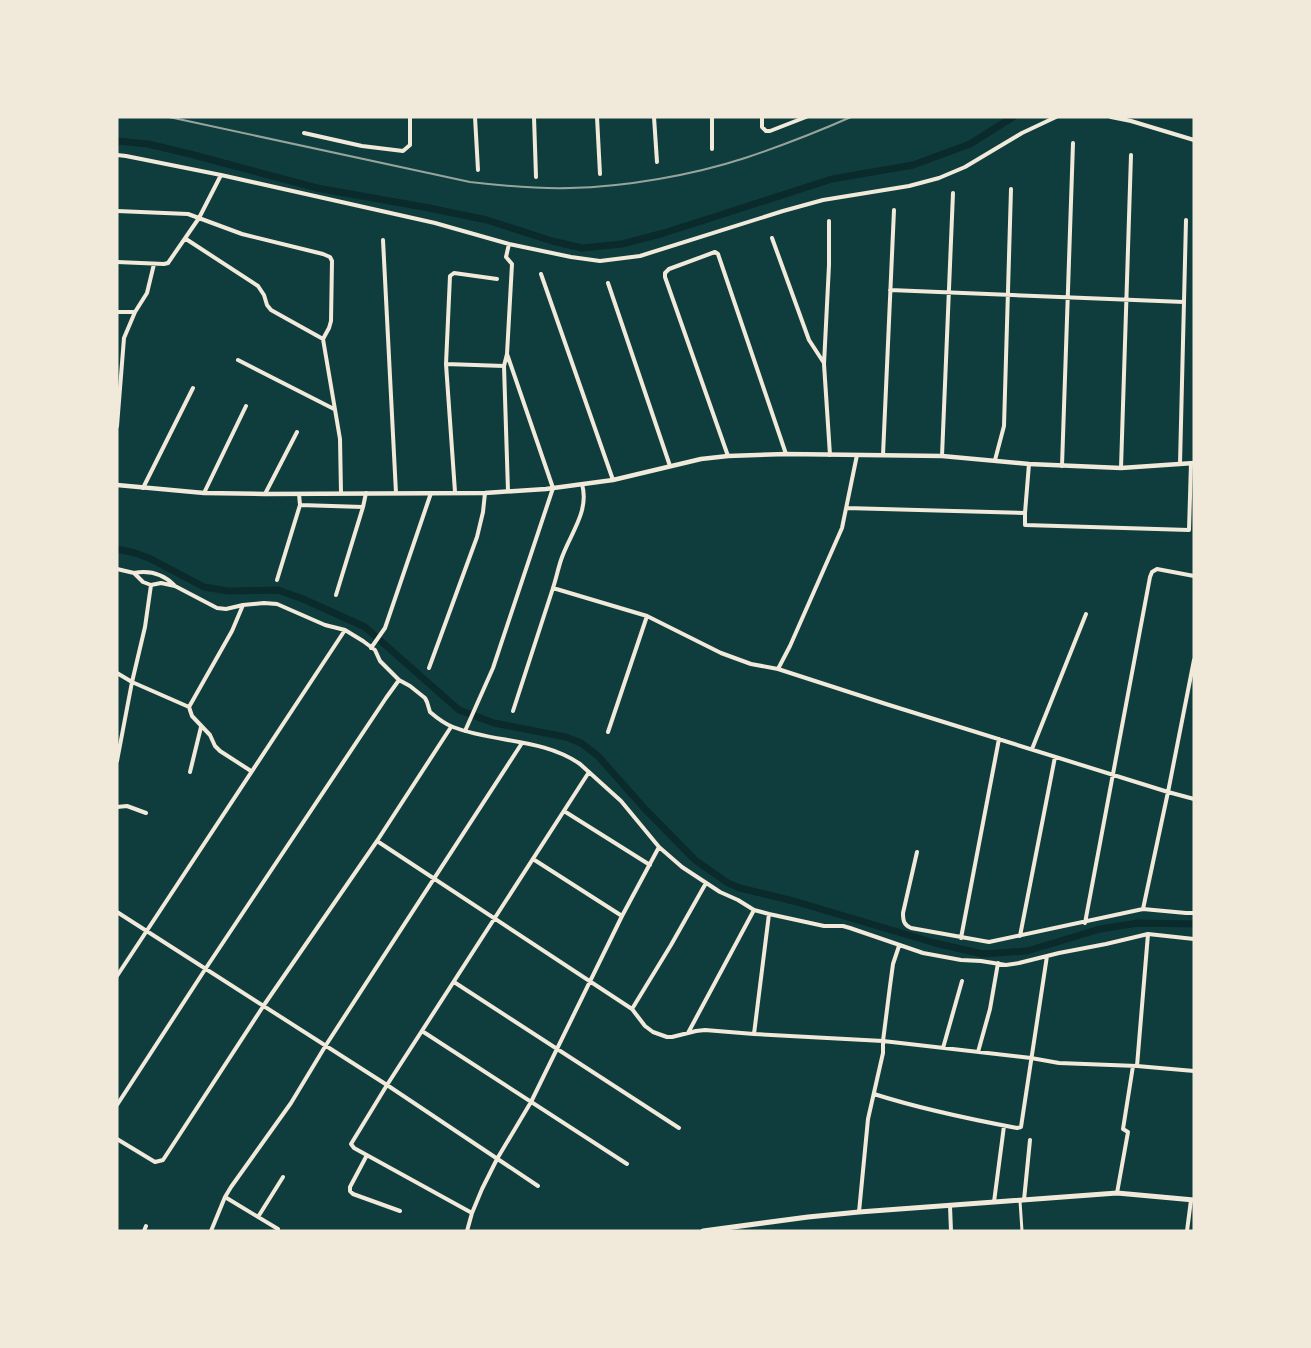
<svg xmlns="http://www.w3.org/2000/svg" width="1311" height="1348" viewBox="0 0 1311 1348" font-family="Mulish,sans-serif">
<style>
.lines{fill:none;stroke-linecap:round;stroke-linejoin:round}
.canal{stroke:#0a2a2b;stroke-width:7}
.pedestrian{stroke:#f1e9da;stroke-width:3}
.minor{stroke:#f1e9da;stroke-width:4}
.tertiary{stroke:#f1e9da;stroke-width:4.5}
.secondary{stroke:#f1e9da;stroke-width:5}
.rail{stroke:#97a49c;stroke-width:2}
</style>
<rect width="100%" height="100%" fill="#0f3d3e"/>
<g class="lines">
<path class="canal" d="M117,141L148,144L190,154L317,188L429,208L487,220L552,241L582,248L622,244L664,233L832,179L913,165L970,144L1013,117
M117,549L135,553L149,558L204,587L228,591L278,590L303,599L365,627L459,710L494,723L566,737L581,743L598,756L645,809L695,860L728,883L740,888L797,902L935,943L983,954L1027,951L1100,929L1138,923L1194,924"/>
<path class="pedestrian" d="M1020,1201L1022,1231"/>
<path class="minor" d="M475,117L478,170
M534,117L536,177
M597,117L600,174
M654,117L657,162
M712,117V149
M762,117V127L766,131H770L806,117
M1111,117L1131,121L1194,140
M304,133L362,146L403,151L410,145V117
M117,155L126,156L221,175
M117,211L188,214L242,234L323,254L330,257L332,261L331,321L329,328L323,339L340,439L341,493
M829,221V265L824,364L830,455
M772,238L809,340L824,363
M186,239L258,286L264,295L267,305L271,310L323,339
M383,240L396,493
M117,262L164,264L168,263L199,218L221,175L435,223L509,244L571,257L600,261L640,256L783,211L823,200L909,186L939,178L965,167L1022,133L1056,117
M541,274L613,480
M608,283L670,466
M890,290L1184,302
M117,312H135
M238,360L334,409
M446,364L450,276L454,273L497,279
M504,366L507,354L512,264L506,257L509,244
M117,426L124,338L135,312L147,293L154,264
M857,455L842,528L790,646L778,669L886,704L1168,792L1194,799
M883,455L894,210
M728,456L665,277V273L669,269L715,252L718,254L786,454
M942,456L953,193
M995,460L1004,426L1011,189
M1029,464L1025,513V525L1189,530L1191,463
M1180,464L1186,220
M1062,466L1073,143
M1121,468L1131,155
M143,488L193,388
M455,492L446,364L504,366L508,491
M204,493L246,406
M265,494L297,432
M300,505L363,507L366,493
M846,508L1025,513
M117,569L134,573L143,582L151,585L161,583L175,586L217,608L226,609L243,605L264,603L277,604L325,625L345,630L363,641L375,650L380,661L399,680L410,686L425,698L427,702L430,712C437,718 445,724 453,727C494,743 543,738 580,764L621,801L659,847L682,867L720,892L738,900L754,910L769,914L824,926H843L850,928L923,953L961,960L981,961L1006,965L1019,963L1059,953L1106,944L1148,934L1194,939
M134,573C150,570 163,574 174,585
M277,580L300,505L299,494
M151,585L145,627L132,682L189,707L192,716L210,735L215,746L220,751L251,771
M553,588C556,579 558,569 561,560C569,535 590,512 582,484
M336,595L363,507
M371,648L385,628L431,493
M429,668L477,537L483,512L485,493
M117,673L132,682L117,761
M189,707L232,631L243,605
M513,711L553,588L647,616L721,653L751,664L778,669
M465,731L493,668L553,488L507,354
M608,732L647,616
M1032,749L1086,614
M190,772L201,727
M117,807L127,806L146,813
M564,811L650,865
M377,841L632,1009L645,1026L653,1032L667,1037H672L696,1031L705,1030L754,1034L883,1041L1031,1058L1059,1063L1137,1066L1194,1071
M917,852L903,913C903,921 904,925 911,928L989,942L1143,909L1186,913H1194
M533,859L622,916
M1143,909L1168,792L1194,660
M117,912L387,1085L538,1186
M1085,923L1150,577L1152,572L1157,569L1194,576
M1020,936L1055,757
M961,938L999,739
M117,976L345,630
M454,982L679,1128
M632,1009L671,945L706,883
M422,1031L627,1164
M688,1033L754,910
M754,1034L769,914
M943,1048L962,981
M978,1052L990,1009L998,963
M1137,1066L1148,934
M874,1094C921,1109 969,1119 1017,1128L1021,1127L1047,956
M117,1105L206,968L386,698L399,680
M117,1139L155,1162L163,1160L264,1005L377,841L451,727
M367,1155L350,1187V1191L353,1194L400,1211
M1117,1193L1128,1132L1123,1129L1133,1066
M225,1197L278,1229
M1024,1200L1030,1140
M994,1202L1004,1126
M950,1206L951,1231
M859,1212L868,1119L883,1053V1041L890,986L893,964L899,946
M472,1213L354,1148L351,1144L387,1085L589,772
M258,1217L283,1177
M144,1231L146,1226
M211,1231L225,1197L231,1187L291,1103L326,1045L522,743
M467,1231L472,1213L482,1189L497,1159L531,1102L622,916L659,847
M1187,1231L1191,1200"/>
<path class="tertiary" d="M117,485L204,493L265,494L485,493L546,489L613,480L701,459L728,456L786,454L942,456L1029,464L1121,468L1194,463"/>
<path class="secondary" d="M703,1231L808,1217L859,1212L1117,1193L1194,1200"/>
<path class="rail" d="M169,117L470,182C504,186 537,189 570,188C625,187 693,175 745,158C781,146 817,132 851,117"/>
</g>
<rect width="1311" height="1348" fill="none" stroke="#f1e9da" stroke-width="237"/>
</svg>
